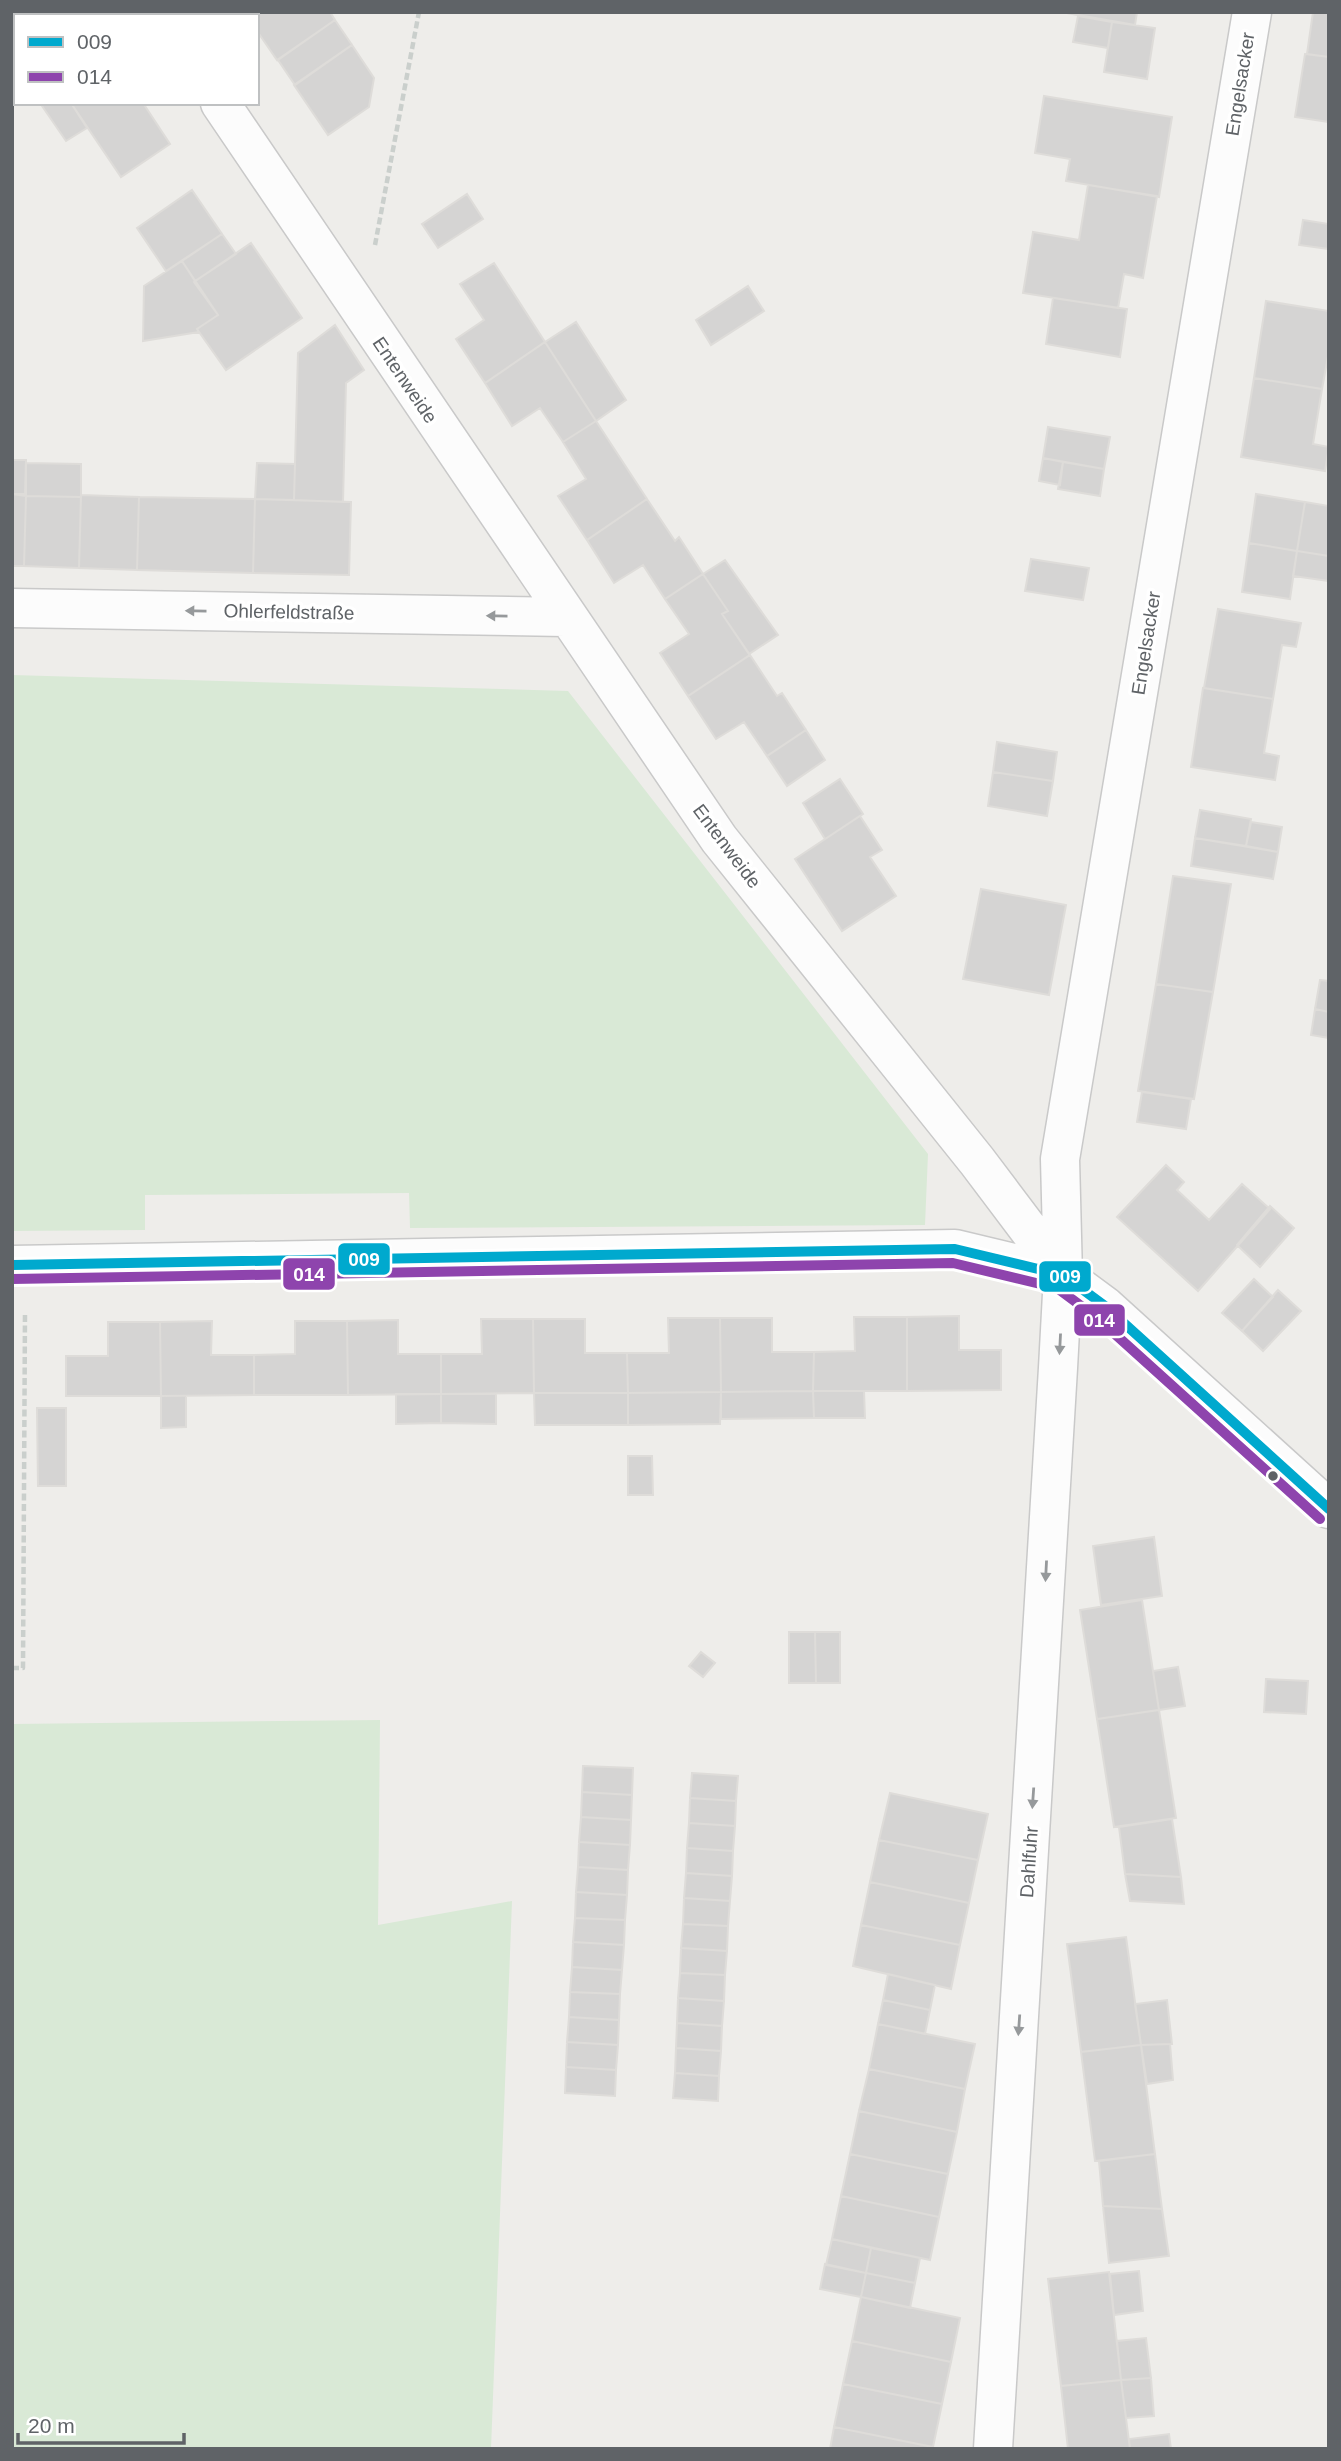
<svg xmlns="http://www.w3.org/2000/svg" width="1341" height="2461" viewBox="0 0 1341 2461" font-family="Arial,sans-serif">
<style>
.green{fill:#d9e9d6}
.building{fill:#d5d4d3;stroke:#dedcd9;stroke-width:2}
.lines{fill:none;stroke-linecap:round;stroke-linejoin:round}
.minor-casing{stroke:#c9c9c9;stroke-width:41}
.path{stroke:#cacfcc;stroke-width:4.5;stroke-dasharray:7 3.5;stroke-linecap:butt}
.minor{stroke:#fcfcfc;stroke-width:38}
.bus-1-casing{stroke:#fff;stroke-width:16}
.bus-2-casing{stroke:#fff;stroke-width:16}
.bus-1{stroke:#00a9ce;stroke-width:10}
.bus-2{stroke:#8e44ad;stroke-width:10}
.oneway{fill:#96999b}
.bus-dot{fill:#5f6367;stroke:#fff;stroke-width:2.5}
.labels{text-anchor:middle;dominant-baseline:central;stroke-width:7;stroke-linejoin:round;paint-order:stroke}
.street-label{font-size:19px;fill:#5f6367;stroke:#fff}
.line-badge{stroke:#fff;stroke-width:2.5}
.badge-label{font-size:19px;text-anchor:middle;font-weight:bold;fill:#fff}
</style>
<rect width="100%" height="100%" fill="#eeedea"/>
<path class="green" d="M12,675L568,691L928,1154L925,1225L410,1228L409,1193L145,1195V1230L12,1231Z
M380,1720L378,1925L512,1901L491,2449H12V1724Z"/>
<path class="building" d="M12,12H82L84,16H16V21Z
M244,12H330L335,20L277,60L257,31V16H246Z
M1061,12H1137L1135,25Z
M1313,12H1329V57L1307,54Z
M1078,16L1112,22L1108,48L1073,42Z
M335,20L352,45L295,85L278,60Z
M1112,22L1155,28L1147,79L1104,72Z
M352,45L374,78L369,107L328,135L294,85Z
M1305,54L1329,57V122L1295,117Z
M1044,96L1172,117L1159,197L1066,181L1070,159L1035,153Z
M40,103H71L87,128L66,141Z
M71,103H143L170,144L121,177Z
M1088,185L1157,196L1143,278L1124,274L1118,308L1023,293L1033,232L1079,240Z
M192,190L222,234L166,271L137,228Z
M467,194L483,219L438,248L422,224Z
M1303,220L1329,224V249L1299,245Z
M222,234L236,254L195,281L182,261Z
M251,243L302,318L226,370L197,329L218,315L194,282Z
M182,261L218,315L197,329L199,332L143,341L144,286Z
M494,263L545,342L485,383L456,339L484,320L460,284Z
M748,286L764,311L711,345L696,320Z
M1053,298L1127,309L1120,357L1046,344Z
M1266,301L1329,311V351L1322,389L1254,378Z
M576,322L626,400L596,421L545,342Z
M335,325L364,370L346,383L343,502L294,500L298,353Z
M545,342L596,421L563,442L540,408L512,426L485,383Z
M1254,378L1322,389L1313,444L1329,447L1325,471L1241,457Z
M596,421L647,499L587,540L558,496L586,479L563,442Z
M1048,427L1110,437L1104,469L1043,458Z
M1043,458L1063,462L1060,485L1039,481Z
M12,460H26L25,494H12Z
M1063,462L1104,469L1100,496L1058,489Z
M26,463L81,464V497L26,496Z
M257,463L295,464L294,500L255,499Z
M12,494L26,496L24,566H12Z
M1256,494L1305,502L1297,551L1249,543Z
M81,495L139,497L137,570L79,568Z
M26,496L81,497L79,568L24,566Z
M139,497L255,499L253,573L137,570Z
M255,499L351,502L349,575L253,573Z
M647,499L675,541L679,537L703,574L665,599L643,565L614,583L587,540Z
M1305,502L1329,506V556L1297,551Z
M1249,543L1297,551L1290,599L1242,592Z
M1297,551L1329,556V581L1293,576Z
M1031,559L1089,568L1083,600L1025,591Z
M725,560L778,635L749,654L722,614L728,611L703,574Z
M703,574L728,611L722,614L750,655L688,696L660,653L689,634L665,599Z
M1218,609L1301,623L1296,647L1282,645L1273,699L1204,688Z
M750,655L777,696L782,693L806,730L767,756L744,722L716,739L688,696Z
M1203,688L1273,699L1264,753L1279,756L1275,780L1191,767Z
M806,730L825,760L787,786L767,756Z
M997,742L1057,752L1053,781L993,772Z
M993,772L1053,781L1047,816L988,806Z
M840,779L863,814L825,839L803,803Z
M1200,810L1251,819L1246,846L1195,838Z
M860,816L882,850L870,857L896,896L842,931L795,859Z
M1251,822L1282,827L1278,852L1246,846Z
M1195,838L1278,852L1273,879L1191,866Z
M1173,876L1231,884L1213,992L1156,984Z
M981,889L1066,905L1049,995L963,979Z
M1320,980L1329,981V1012L1315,1009Z
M1156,984L1213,992L1194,1099L1138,1091Z
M1315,1009L1329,1012V1038L1311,1035Z
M1142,1092L1191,1099L1186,1129L1137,1122Z
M1166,1165L1184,1182L1177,1190L1209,1220L1242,1184L1270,1209L1198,1291L1117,1217Z
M1270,1206L1294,1228L1260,1267L1237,1245Z
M1254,1279L1273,1297L1242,1331L1222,1313Z
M1278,1290L1301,1311L1263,1351L1242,1331Z
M959,1316V1350H1001V1390L907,1391V1317Z
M854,1317H907V1391H813L814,1352L855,1351Z
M668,1318H720L721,1392L628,1393L627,1353H669Z
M720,1318H772V1352H814L813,1391L721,1392Z
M481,1319H533L534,1393L441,1394V1354H482Z
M533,1319H585V1353H627L628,1393H534Z
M398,1320V1354H441V1394L348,1395L347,1321Z
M212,1321L211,1355H254V1395L161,1396L160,1322Z
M295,1321H347L348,1395H254V1355L295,1354Z
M108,1322H160L161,1396H66V1356H108Z
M813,1391L814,1418L721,1419V1392Z
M813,1391H864L865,1418H814Z
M721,1392L720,1424L628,1425V1393Z
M534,1393H628V1425H535Z
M396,1394H441V1423L396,1424Z
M441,1394H496V1424L441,1423Z
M161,1396H186V1427L161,1428Z
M37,1408H66V1486H38Z
M628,1456H652L653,1495H628Z
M1154,1537L1162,1596L1101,1605L1093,1546Z
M1142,1600L1159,1710L1097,1719L1080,1610Z
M789,1632H815L816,1683H789Z
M815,1632H840V1683H816Z
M701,1652L715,1663L703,1677L689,1666Z
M1178,1667L1185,1706L1159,1710L1153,1671Z
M1266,1679L1308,1681L1306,1714L1264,1712Z
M1159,1710L1176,1818L1114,1827L1097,1719Z
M583,1766L633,1768L632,1795L582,1792Z
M692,1773L738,1776L736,1801L690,1798Z
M582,1792L632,1795L631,1820L581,1817Z
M890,1793L988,1814L978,1860L879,1840Z
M690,1798L736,1801L735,1826L689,1823Z
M581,1817L631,1820L630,1845L579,1842Z
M1172,1819L1181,1877L1125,1874L1119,1827Z
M689,1823L735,1826L733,1851L687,1848Z
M879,1840L978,1860L969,1903L870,1882Z
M579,1842L630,1845L628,1870L578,1867Z
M687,1848L733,1851L732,1876L686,1873Z
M578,1867L628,1870L627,1895L576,1892Z
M686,1873L732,1876L730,1901L684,1898Z
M1125,1874L1181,1877L1184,1904L1130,1901Z
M870,1882L969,1903L960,1945L861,1925Z
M576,1892L627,1895L625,1920L575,1918Z
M684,1898L730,1901L728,1926L683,1924Z
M575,1918L625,1920L624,1945L573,1942Z
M683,1924L728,1926L727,1951L681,1948Z
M861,1925L960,1945L951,1989L853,1966Z
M1126,1937L1141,2045L1081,2052L1067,1944Z
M573,1942L624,1945L622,1970L572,1967Z
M681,1948L727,1951L725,1975L680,1973Z
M572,1967L622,1970L620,1994L570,1992Z
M680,1973L725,1975L724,2001L678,1998Z
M888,1974L935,1985L930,2010L883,2000Z
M570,1992L620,1994L619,2020L569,2017Z
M678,1998L724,2001L722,2026L677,2023Z
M883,2000L930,2010L925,2034L878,2024Z
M1167,2000L1172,2044L1141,2045L1135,2004Z
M569,2017L619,2020L618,2045L567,2042Z
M677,2023L722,2026L721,2051L676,2048Z
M878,2024L975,2044L965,2089L869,2069Z
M567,2042L618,2045L616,2070L566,2067Z
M1170,2044L1173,2080L1147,2084L1141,2045Z
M1141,2045L1155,2154L1095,2161L1081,2052Z
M676,2048L721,2051L719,2076L675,2073Z
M566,2067L616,2070L615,2096L565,2093Z
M869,2069L965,2089L957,2132L859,2111Z
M675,2073L719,2076L718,2101L673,2098Z
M859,2111L957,2132L948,2174L850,2154Z
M850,2154L948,2174L939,2217L841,2196Z
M1155,2154L1162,2209L1103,2206L1099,2161Z
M841,2196L939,2217L930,2260L832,2239Z
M1103,2206L1162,2209L1169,2256L1109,2263Z
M832,2239L871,2248L866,2273L826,2265Z
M871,2248L920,2258L915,2283L866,2273Z
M825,2264L866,2273L861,2297L820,2289Z
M1139,2271L1143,2311L1114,2315L1110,2274Z
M1109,2272L1121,2380L1061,2386L1048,2279Z
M866,2273L915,2283L910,2308L861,2297Z
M861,2297L960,2318L951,2362L852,2341Z
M1146,2338L1151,2378L1121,2380L1117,2341Z
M852,2341L951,2362L942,2404L843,2384Z
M1151,2378L1154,2416L1126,2418L1121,2380Z
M1121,2380L1130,2449H1068L1061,2386Z
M843,2384L942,2404L933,2447L834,2427Z
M834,2427L933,2447V2449H830Z
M1169,2434L1171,2449H1130L1129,2439Z"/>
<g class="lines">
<defs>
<path id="minor" d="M156,12L158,16
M220,103L719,839L977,1161L1063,1275L1105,1306L1329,1509
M12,608L565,617
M12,1265L955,1249L1063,1275
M993,2449L1058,1368L1063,1275L1060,1159L1252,12"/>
</defs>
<use href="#minor" class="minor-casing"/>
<path class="path" d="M375,245L419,12
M12,1668H23L25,1312"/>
<use href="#minor" class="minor"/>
<defs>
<path id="bus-1" d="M12,1265L955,1249L1063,1275L1105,1306L1329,1509"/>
<path id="bus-2" d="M12,1279L953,1263L1057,1288L1096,1317L1320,1519"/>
</defs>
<use href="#bus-1" class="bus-1-casing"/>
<use href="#bus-2" class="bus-2-casing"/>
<use href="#bus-1" class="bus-1"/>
<use href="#bus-2" class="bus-2"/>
</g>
<defs><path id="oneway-solid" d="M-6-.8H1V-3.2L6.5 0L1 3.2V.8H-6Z" transform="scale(1.75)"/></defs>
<g class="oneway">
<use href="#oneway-solid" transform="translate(196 611) rotate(-179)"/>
<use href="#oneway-solid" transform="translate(497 616) rotate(-179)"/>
<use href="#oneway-solid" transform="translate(1060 1344) rotate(93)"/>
<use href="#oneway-solid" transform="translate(1046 1571) rotate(93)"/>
<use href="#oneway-solid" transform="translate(1033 1798) rotate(94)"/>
<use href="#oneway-solid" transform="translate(1019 2025) rotate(94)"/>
</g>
<circle class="bus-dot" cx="1273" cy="1476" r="6"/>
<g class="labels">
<g class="street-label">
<text transform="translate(1240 84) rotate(-81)">Engelsacker</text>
<text transform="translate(405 380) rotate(56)">Entenweide</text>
<text transform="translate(289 612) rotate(1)">Ohlerfeldstraße</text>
<text transform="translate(1146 643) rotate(-81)">Engelsacker</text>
<text transform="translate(727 846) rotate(53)">Entenweide</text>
<text transform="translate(1029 1862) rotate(-86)">Dahlfuhr</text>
</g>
</g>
<g class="line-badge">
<rect x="337" y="1242" width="54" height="34" rx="7" fill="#00a9ce"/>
<rect x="282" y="1257" width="54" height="34" rx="7" fill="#8e44ad"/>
<rect x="1038" y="1260" width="54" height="33" rx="7" fill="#00a9ce"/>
<rect x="1073" y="1303" width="53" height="34" rx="7" fill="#8e44ad"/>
</g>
<g class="badge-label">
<text x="364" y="1266">009</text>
<text x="309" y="1281">014</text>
<text x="1065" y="1283">009</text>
<text x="1099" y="1327">014</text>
</g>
<rect width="1341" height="2461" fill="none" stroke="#5f6367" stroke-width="28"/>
<rect x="14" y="14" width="245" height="91" fill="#ffffff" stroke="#bfc1c2" stroke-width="2"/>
<rect x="28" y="37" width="35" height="10" fill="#00a9ce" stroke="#bfc1c2" stroke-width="2"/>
<text x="77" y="49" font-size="21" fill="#5f6367">009</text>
<rect x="28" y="72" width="35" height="10" fill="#8e44ad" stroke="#bfc1c2" stroke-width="2"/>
<text x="77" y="84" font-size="21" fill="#5f6367">014</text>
<path d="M18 2433v10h166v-10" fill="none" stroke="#5f6367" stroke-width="3.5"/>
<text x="28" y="2433" font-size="21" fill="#5f6367" stroke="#ffffff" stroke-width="5" paint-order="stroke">20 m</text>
</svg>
